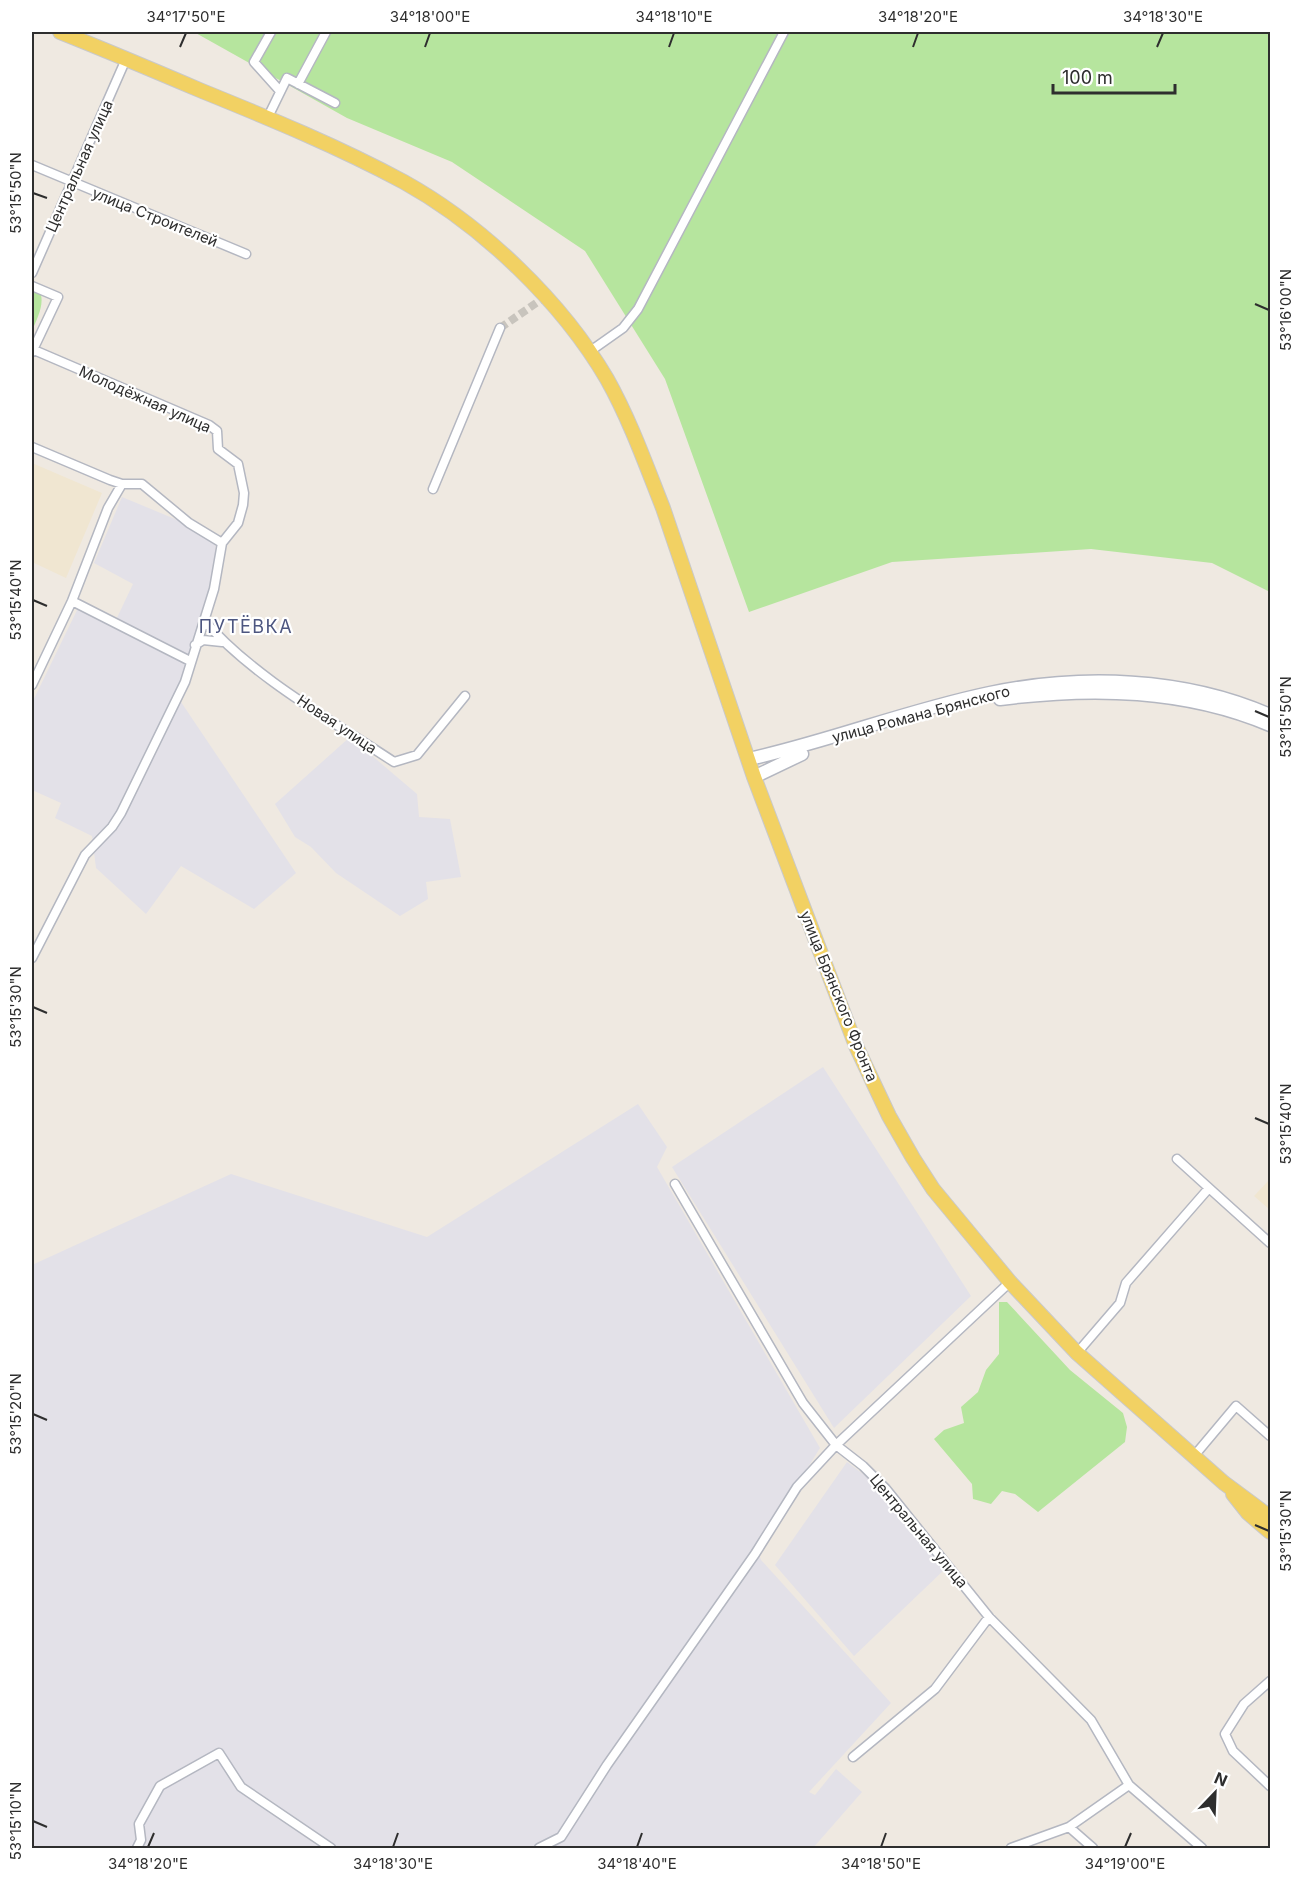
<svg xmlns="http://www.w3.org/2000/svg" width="1302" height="1880" viewBox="0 0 1302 1880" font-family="Inter,sans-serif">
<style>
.industrial{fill:#e3e1e8}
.education{fill:#f0e6d1}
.green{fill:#b6e59e}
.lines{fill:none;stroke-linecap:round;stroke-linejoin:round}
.minor-tunnel{stroke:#c8c4bd;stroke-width:8;stroke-dasharray:8 4;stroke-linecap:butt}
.minor-casing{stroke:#b4b7c1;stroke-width:11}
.secondary-casing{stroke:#b4b7c1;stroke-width:15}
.primary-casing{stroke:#c9c9c9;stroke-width:16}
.minor{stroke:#fff;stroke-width:8}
.secondary{stroke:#fff;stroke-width:12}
.primary{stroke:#f2d163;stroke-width:14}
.ticks{fill:none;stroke:#2e2e2e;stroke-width:2}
.labels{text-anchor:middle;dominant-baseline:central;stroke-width:4.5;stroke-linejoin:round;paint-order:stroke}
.street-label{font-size:15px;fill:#2e2e2e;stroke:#fff}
.quarter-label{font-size:18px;letter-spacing:1.5px;fill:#4d5680;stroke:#fff}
.neatline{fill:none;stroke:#2e2e2e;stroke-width:2}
.ticks-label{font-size:15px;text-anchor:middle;fill:#2e2e2e}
</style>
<rect width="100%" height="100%" fill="#efe9e1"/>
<path class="industrial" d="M122,497L216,536L214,580L181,702L296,873L254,909L181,866L146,914L96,868L92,836L55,818L61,803L32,790V703L79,606L115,622L133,584L94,563Z
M350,737L417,794L419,817L450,819L461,877L426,882L428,899L400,916L336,873L311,847L295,837L275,804Z
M823,1067L971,1296L834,1428L672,1167Z
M638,1104L667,1147L657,1167L820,1448L757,1549L761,1560L891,1703L809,1792L815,1795L836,1769L862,1792L813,1848H32V1265L231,1174L427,1237Z
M847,1462L875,1483L944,1570L854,1656L775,1565Z"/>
<path class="education" d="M32,463L102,493L66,578L32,562Z
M1270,1179V1210L1254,1196Z"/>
<path class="green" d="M194,32H1270V592L1212,563L1091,549L892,562L749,612L665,379L585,251L452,162L347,118Z
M32,287L40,291C45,305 37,318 32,331Z
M999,1302H1007L1070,1370L1123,1413L1127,1427L1125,1442L1038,1512L1015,1494L1002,1491L991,1504L973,1499L972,1484L934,1439L944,1430L964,1423L961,1407L978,1392L986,1370L999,1354Z"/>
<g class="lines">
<path class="minor-tunnel" d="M500,328L545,297"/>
<defs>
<path id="minor" d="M271,32L254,62L280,91
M298,84L326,32
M268,117L287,78L335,103
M32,165L246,254
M32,273L126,59
M32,286L58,297L32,352
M589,352L623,328L638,309L784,32
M32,447L110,480L122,484H142L189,523L222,543
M433,489L500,328
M72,601L190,661
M204,620C250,675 334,722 394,762L417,755L465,696
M195,645L203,640L222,642
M32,685L72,601L108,508L122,484
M32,958L85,855L112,827L121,813L185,682L214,589L222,543L238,523L243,505L244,493L238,464L218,449L217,431L209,425L34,350
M1177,1159L1209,1188
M675,1184L803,1403L836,1445L863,1466L886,1489L989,1617L1091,1720L1129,1785L1202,1848
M1077,1353L1120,1303L1126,1283L1209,1188L1270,1243
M1194,1456L1236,1406L1270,1436
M1270,1681L1244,1704L1225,1734L1233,1751L1270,1786
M853,1757L935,1689L989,1617
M1069,1827L1093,1848
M137,1848L141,1840L139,1824L160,1786L219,1753L241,1787L331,1848
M539,1848L561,1837L607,1765L755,1554L797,1487L836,1445L1010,1282
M1011,1848L1069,1827L1129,1785"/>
<path id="secondary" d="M1000,699C1092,687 1185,689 1270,725
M749,759C830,741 908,710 990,693C1081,674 1184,677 1270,715
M754,777L802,754"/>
<path id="primary" d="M60,32C108,51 155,71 202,91C271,119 339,147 404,182C483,226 562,302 607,379C630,420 646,465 663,508L754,777L856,1046L889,1116L913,1158L933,1189L1010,1282L1077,1353L1224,1483L1270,1517
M1233,1494L1248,1513L1270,1532"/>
</defs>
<use href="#minor" class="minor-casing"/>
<use href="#secondary" class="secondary-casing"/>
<use href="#primary" class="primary-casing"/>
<use href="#minor" class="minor"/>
<use href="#secondary" class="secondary"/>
<use href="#primary" class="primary"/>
</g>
<path class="ticks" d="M180,47L186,33M425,47L430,33M669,47L674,33M913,47L918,33M1157,47L1163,33M33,193L47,198M1255,304L1269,310M33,600L47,606M1255,711L1269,717M33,1007L47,1013M1255,1118L1269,1124M33,1414L47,1420M1255,1525L1269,1531M33,1821L47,1827M148,1847L154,1833M393,1847L398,1833M637,1847L642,1833M881,1847L886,1833M1125,1847L1131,1833"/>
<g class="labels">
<g class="street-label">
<text transform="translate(79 166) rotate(-66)">Центральная улица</text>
<text transform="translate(155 217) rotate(22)">улица Строителей</text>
<text transform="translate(145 399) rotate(24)">Молодёжная улица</text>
<text transform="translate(921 714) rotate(-15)">улица Романа Брянского</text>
<text transform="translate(337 724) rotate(34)">Новая улица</text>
<text transform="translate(839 996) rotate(68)">улица Брянского Фронта</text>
<text transform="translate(919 1531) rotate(50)">Центральная улица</text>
</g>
<g class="quarter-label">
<text x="246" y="626">ПУТЁВКА</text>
</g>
</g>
<rect width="1302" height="1880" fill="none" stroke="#ffffff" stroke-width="66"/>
<g transform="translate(1215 1793) rotate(23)" stroke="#ffffff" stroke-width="4.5" paint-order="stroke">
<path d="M0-4.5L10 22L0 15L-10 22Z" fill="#2e2e2e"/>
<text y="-9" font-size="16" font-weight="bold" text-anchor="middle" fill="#2e2e2e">N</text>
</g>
<path d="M1053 84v9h122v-9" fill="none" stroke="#2e2e2e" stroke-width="3"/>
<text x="1062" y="84" font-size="18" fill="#2e2e2e" stroke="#ffffff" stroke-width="4.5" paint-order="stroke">100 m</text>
<rect x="33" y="33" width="1236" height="1814" class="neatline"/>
<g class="ticks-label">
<text x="186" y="22">34°17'50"E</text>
<text x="430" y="22">34°18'00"E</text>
<text x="674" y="22">34°18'10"E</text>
<text x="918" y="22">34°18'20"E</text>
<text x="1163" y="22">34°18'30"E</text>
<text transform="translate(16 193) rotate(-90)" y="5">53°15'50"N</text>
<text transform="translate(1286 310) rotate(-90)" y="5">53°16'00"N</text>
<text transform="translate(16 600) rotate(-90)" y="5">53°15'40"N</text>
<text transform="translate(1286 717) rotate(-90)" y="5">53°15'50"N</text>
<text transform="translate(16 1007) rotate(-90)" y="5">53°15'30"N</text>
<text transform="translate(1286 1124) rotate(-90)" y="5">53°15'40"N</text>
<text transform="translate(16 1414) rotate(-90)" y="5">53°15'20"N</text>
<text transform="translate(1286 1531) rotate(-90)" y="5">53°15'30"N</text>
<text transform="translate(16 1821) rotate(-90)" y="5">53°15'10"N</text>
<text x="148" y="1869">34°18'20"E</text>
<text x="393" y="1869">34°18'30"E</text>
<text x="637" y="1869">34°18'40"E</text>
<text x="881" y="1869">34°18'50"E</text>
<text x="1125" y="1869">34°19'00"E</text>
</g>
</svg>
